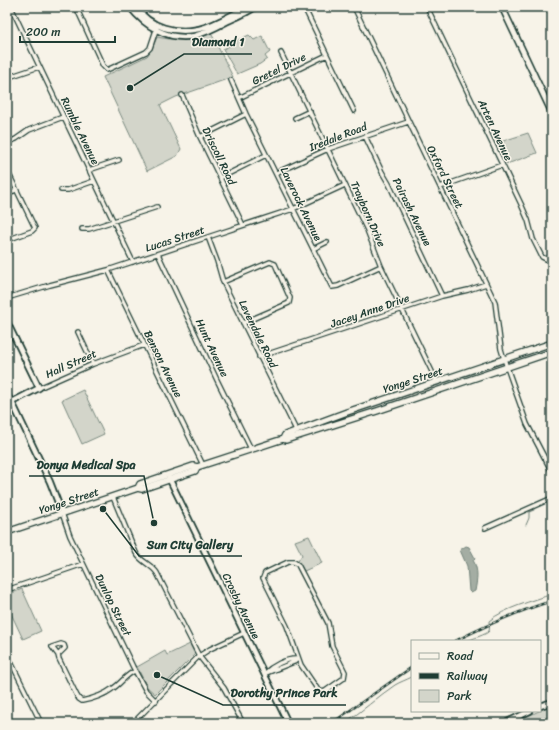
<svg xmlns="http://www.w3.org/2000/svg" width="559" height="730" viewBox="0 0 559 730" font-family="Sriracha,sans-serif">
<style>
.green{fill:#d3d5ca;stroke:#79897f}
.water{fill:#a4ada3;stroke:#6f8077}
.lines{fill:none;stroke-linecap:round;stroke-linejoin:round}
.stream{stroke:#6f8077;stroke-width:1}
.minor-casing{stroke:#1f3d34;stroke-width:6}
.tertiary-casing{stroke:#1f3d34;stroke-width:8}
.secondary-casing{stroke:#1f3d34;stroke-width:8}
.primary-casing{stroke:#1f3d34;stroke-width:8}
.minor{stroke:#f7f3e8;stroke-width:3.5}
.tertiary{stroke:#f7f3e8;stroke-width:4.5}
.secondary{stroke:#f7f3e8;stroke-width:5}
.primary{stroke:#f7f3e8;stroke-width:5.5}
.rail-casing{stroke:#1f3d34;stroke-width:2.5}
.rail{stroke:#f7f3e8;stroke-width:1;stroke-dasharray:3;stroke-linecap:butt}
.labels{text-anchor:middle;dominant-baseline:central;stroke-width:3;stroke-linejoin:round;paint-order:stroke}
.street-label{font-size:11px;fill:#1f3d34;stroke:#f7f3e8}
.leader{fill:none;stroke:#1f3d34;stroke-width:1.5}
.callout-dot{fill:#1f3d34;stroke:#f7f3e8;stroke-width:1.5}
.callout-label{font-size:12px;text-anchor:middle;font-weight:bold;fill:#1f3d34;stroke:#f7f3e8;stroke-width:3;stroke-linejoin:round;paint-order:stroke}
</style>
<rect width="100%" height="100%" fill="#f7f3e8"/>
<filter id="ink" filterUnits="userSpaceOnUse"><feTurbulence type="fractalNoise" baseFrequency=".025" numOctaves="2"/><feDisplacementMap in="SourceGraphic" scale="8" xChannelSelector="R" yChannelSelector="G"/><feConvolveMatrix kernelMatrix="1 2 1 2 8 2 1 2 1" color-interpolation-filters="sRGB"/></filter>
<g filter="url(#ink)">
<path class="green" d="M211,33L233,77L176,97L160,105L181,149L177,156L147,171L103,77L147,56L152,49L157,37C177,41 191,41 211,33Z
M249,35L254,40L262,36L270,52L265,56L267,59L260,64L237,74L223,49L236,43V41Z
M528,133L537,153L507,164L497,143Z
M83,390L104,434L82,444L62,400Z
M309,536L322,563L304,571L298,561L302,555L295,541Z
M22,589L41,631L23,639L7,605V595Z
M190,644L195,654L155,694L147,687L137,667L165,651L167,655Z
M552,705V723H513Z"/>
<path class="water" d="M466,546L469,547L475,558L473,560C479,571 477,580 475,591L471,593L469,591L467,566L460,550Z"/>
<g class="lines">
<path class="stream" d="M551,461L552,457
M526,525L529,518V512L534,510
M548,569L552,577
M467,641C471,639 488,634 489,631C490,629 489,623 489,621C504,608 533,601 552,594
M344,723C362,712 377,697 395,685C400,682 406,680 412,677"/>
<defs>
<path id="minor" d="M11,7L133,262
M76,7L103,66L107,70L146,52L150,48L157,27
M304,7L354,111
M354,7L495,302L501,349L504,359L527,424L552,472
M427,7L521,204L528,220L533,239L542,257L546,259L552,257
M7,15L14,13
M281,53L367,230L381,266L437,382
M7,74L9,77L39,67
M231,80L246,114L332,287L338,286L381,266
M182,95L200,137L243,225
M239,98L327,55
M295,118L310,111
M365,136L382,172L389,184L442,296
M200,137L246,114
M7,143L16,139L29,130L63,117
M7,170L35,228L32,231L7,240
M89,170L119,160
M276,173L328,149L408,122
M220,178L266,155
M440,187L502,165
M61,190H68L94,181
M7,194L16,190
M82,229H89L157,207
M208,237L217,261L223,282L297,432
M313,249L327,242
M158,254L217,380L251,449
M108,270L203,465
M223,282L270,262L275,264L290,298L289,303L243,323
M7,298L50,285L108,270L217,234L293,209L345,185
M78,332L93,364
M259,357L442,296L468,290L486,284
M39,388L93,364L144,345
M7,392L12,402L7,404
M113,497L136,553C141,562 151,564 157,573L199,656L224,688L243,723
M62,513L70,536L133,667L146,691L156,701
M485,528L552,498
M288,562H294L298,565L328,623L332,646L345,672L344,678L324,692L318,690L301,665L287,626L263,578L265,573Z
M7,590L83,564
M7,654L41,723
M58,655L52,647L61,644L64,645L65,648L58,655L59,659L77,696L79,699L82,701C92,699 104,695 112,689C121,684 125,675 135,671
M264,674C272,666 286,658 298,659
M264,674L294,662L298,659
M130,723L136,720L199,656L210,649L244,633
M192,723H194"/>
<path id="tertiary" d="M130,7C145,26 168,41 194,36C206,33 217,27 228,21C237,17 247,13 255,7
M136,7C150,28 176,34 199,29C216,25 232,14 247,7
M7,322L39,388L12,402L50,482L62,513
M169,478L288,723
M540,706L552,702
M505,723L530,711"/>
<path id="secondary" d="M502,7L552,113"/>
<path id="primary" d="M283,439L285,435L347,412L552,343
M138,488L140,484L193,466L197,467L283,439L286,440L292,438L377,411L552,352
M7,532L138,488L142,489L195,471L197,467"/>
</defs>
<use href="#minor" class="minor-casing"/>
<use href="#tertiary" class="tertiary-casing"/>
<use href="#secondary" class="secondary-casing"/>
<use href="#primary" class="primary-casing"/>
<use href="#minor" class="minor"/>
<use href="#tertiary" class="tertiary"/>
<use href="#secondary" class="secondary"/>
<use href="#primary" class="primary"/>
<defs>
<path id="rail" d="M455,641C487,625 518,611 552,601
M332,723L412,667"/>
</defs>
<use href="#rail" class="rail-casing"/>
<use href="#rail" class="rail"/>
</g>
</g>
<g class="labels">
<g class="street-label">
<text transform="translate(279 69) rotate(-26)">Gretel Drive</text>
<text transform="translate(495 130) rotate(65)">Arten Avenue</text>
<text transform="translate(80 131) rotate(64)">Rumble Avenue</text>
<text transform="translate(338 137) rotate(-21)">Iredale Road</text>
<text transform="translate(219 156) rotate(64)">Driscoll Road</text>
<text transform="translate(445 177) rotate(64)">Oxford Street</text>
<text transform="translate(301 204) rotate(64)">Laverock Avenue</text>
<text transform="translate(412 212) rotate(64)">Pairash Avenue</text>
<text transform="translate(368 214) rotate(66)">Trayborn Drive</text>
<text transform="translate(175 239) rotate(-18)">Lucas Street</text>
<text transform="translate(370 311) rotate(-19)">Jacey Anne Drive</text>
<text transform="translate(258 334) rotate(64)">Levendale Road</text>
<text transform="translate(212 348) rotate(65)">Hunt Avenue</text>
<text transform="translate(71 364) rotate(-24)">Hall Street</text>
<text transform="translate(163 364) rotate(64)">Benson Avenue</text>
<text transform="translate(413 380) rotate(-18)">Yonge Street</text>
<text transform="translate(69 501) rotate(-18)">Yonge Street</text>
<text transform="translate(113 605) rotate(64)">Dunlop Street</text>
<text transform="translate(241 606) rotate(64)">Crosby Avenue</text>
</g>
</g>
<path class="leader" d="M130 88L184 54H252M154 523L144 476H29M103 509L139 556H242M157 675L223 705H346"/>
<g class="callout-dot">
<circle cx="130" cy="88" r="4"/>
<circle cx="154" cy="523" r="4"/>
<circle cx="103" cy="509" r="4"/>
<circle cx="157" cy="675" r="4"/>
</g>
<g class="callout-label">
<text x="218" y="46">Diamond 1</text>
<text x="86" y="469">Donya Medical Spa</text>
<text x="190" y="549">Sun City Gallery</text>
<text x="284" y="697">Dorothy Prince Park</text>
</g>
<rect width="559" height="730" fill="none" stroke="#f7f3e8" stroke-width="24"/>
<rect x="12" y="12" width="535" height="706" fill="none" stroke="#1f3d34" stroke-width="1.5" filter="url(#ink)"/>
<rect x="411" y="640" width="130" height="72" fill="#f7f3e8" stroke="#a1aaa0"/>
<rect x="419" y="653" width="20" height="6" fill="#f7f3e8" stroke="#a1aaa0"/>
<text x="447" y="660" font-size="12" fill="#1f3d34">Road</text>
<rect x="419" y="673" width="20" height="6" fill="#1f3d34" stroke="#a1aaa0"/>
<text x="447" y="680" font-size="12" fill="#1f3d34">Railway</text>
<rect x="419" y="690" width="20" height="12" fill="#d3d5ca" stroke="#a1aaa0"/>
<text x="447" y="700" font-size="12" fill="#1f3d34">Park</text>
<path d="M20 36v6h95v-6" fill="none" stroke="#1f3d34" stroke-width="2"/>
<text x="26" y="36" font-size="12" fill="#1f3d34" stroke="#f7f3e8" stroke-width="3" paint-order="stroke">200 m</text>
</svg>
